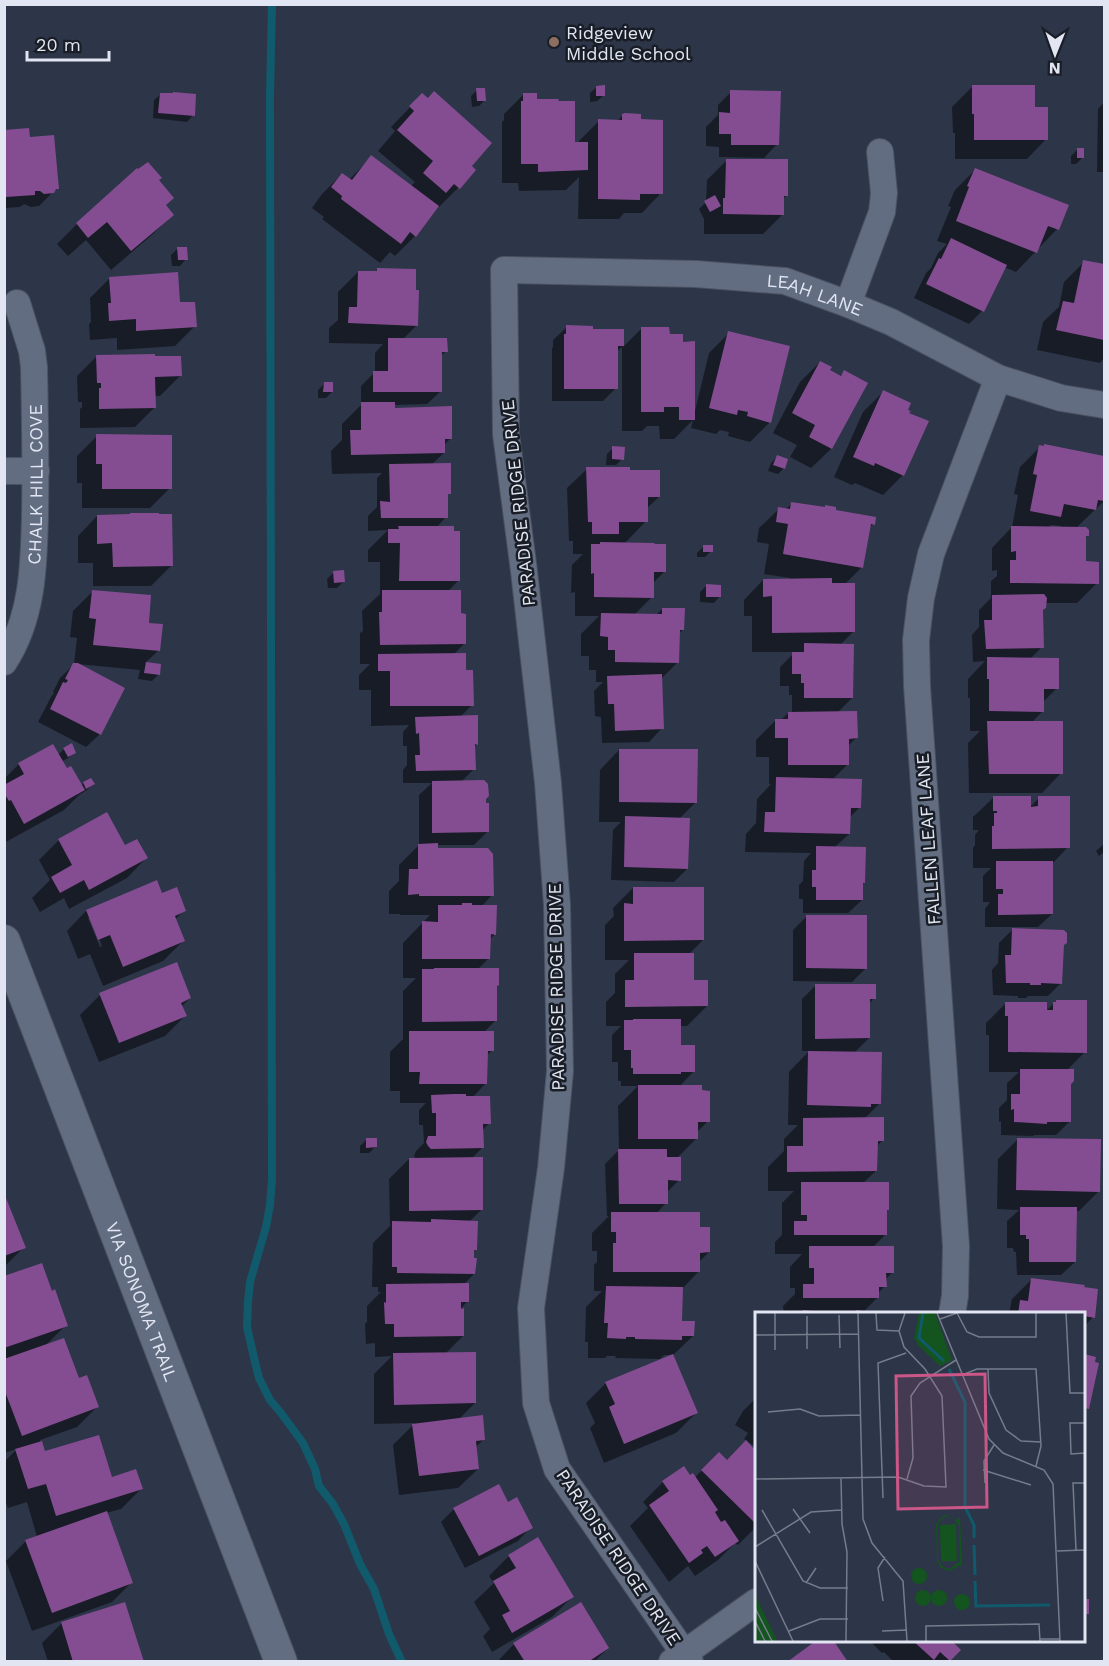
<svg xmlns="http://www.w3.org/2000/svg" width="1109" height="1666" viewBox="0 0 1109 1666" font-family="'Work Sans',sans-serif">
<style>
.shadow{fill:#0007;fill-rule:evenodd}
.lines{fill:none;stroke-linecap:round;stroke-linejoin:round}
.stream{stroke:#105a6c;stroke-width:8}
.building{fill:#844d92}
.minor-casing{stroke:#4a5160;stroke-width:28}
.tertiary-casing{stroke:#4a5160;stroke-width:34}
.minor{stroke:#636d82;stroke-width:26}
.tertiary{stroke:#636d82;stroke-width:32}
.education-dot{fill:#8d6e63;stroke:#191d25;stroke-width:2}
.labels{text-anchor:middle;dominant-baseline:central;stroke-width:5;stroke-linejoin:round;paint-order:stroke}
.poi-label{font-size:18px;fill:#e1e6f2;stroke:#191d25;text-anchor:start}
.street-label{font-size:18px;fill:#e1e6f2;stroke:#191d25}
.inset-river{fill:none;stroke:#105a6c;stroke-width:3}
.inset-road{fill:none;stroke:#757c8c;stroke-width:1.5}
.view{fill:#cb5688;fill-opacity:0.15;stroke:#cb5688;stroke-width:3}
.inset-edge{fill:none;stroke:#e1e6f2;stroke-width:3}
</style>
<rect width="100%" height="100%" fill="#2d3548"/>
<path class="shadow" d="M597,87L604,95L597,101L590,102V93Z
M972,87L1033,108L1046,139L1027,159H955V133H953L952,107Z
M477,90L485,100L479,106L472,107L471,96Z
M731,92L777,144L764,158L719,157V147L706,146V127L718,115V105Z
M161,94L193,115L187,122L153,118L154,100Z
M524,94L536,100L574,143H579V141L599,121H617L623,115L661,193L642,213H624L619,219H578L579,177L566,190L519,191L518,183H502V122L504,120V114Z
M422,95L470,166L458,188L439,207L437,206L415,236L395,256L390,252L380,263L322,219L324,217L312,208L322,194L342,174L349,180L371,157L411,186L415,182L378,151L395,131L391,127Z
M1104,102V172H1097L1098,109Z
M4,131L29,139L57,188L39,206L31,207L24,204L20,207L4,208Z
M1078,149L1083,157L1076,164H1071V156Z
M726,161L787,195L783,199V214L763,234H704V219L699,209L706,202L707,180Z
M975,170L1057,229L1016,272L1004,267L982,311L969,324L914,298L926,273L931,268L938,253L947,244L937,241L951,207L948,206L955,190Z
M158,180L164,206L172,215L153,234L111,270L86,240L68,256L57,244L77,224Z
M178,248L186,259L180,266H172L171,255Z
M1084,262L1104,269V358L1100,363L1037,350L1043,322L1059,307L1064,282Z
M377,270L417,325L403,339L446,351L440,357L441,391L427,404L394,405V409L451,438L443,446L444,453L431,465L449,493L446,496V517L436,528L459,580L447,592L459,615L464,644L453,655L465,672L472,705L460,717L477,744L474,747V769L461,782L484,799L487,832L474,845H437V850L492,895L481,907L495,934L489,940V958L478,969L495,987V1021L483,1033L493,1050L486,1056V1083L472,1098L489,1123L482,1131V1148L471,1159L481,1210L468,1223L476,1249L472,1252L474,1274L463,1285L468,1301L458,1311L463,1336L445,1354L475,1403L458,1420L484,1439L475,1448L478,1469L458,1488L399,1495L393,1445L415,1423L374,1424V1374L392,1356L375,1357V1343L366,1344L365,1324L367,1322V1306L381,1292H378V1287H372L373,1243L390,1226L389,1179L409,1159H416L414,1156L416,1151L424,1143L423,1125H419V1110L426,1103H400V1091H390V1052L403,1039V991L416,978H403V943L430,915H400V914H389V891L399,881V865L419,845V795L432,783H403V770L407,765V746H403V732L409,725L371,726V690H359V675L370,664H360V633L363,631L362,611L380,594V562H368V550L388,530L368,531V516L377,507V478L382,473L332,474L331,451L342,440V424L361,405V386L375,372V353L383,344L329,343V328L338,320V292L358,272H375Z
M110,278L179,304L195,326L175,346L117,350V338L90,340L89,324L91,322L90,298Z
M567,327L592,331H623V347L641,329L695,411L709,353L729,333L770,422L750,442L728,436L729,432L720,430L716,434L691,428L693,420L674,439H660L659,426H647L642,431H622V347L617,351L616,388L603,401H552V348L553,347V340Z
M97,356L180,376L160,396H154L155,407L135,427L80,428V409L82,407V402H78L77,376Z
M820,362L828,371L839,377L844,372L866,383L831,449L811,468L790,457L797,445L773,433L800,382Z
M324,384L332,392L326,398H318V390Z
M883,392L907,413L927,422L903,475L883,495L855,483L852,485L834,477L863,412Z
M97,436L170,488L150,508H82V483H77V456Z
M1040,447L1104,465V501L1076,528L1088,535L1084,539V563L1097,583L1077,603H1045L1042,611V647L1030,659L1057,688L1043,702V711L1031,723L1061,773L1042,793H969L968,743L980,731H970V698H968V679L985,661L973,662L972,635L979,627V610L991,598V581L997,576V570L992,571V548L1012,527L1018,495L1014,494L1020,467ZM1051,525L1061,526V528H1048Z
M613,448L622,459L616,465H606L607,454Z
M777,457L784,468L778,474L768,471L771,463Z
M587,469L659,497L646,509V521L624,544L664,572L652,584V597L634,615H656L662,609L683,630L678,634L677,663L660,680L662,728L649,742L602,743L601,717L595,716L594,691L603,682H596V670H589V656H581V634L599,616H575V592L571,593L572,565L583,554H573V541H569L567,488Z
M792,503L834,512L873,524L869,528L862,567L844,585L853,632L840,645L852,698L837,713L856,738L847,747V765L832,780L859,808L849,818V834L834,848L864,883L862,885V900L848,913H803V899H799V885L803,881L804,861L811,853L745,852L746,834L756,823L757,799L771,784H769V757H756V740L776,720H781L788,713H792V695H789V686H780V667L795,652H752V616H744V600L763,580H790V578L764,574L769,544L757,542L759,528L779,509L785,510Z
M97,516L171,566L151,586H93V563H78V536Z
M703,547L711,551L705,557H697V553Z
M334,572L343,582L337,588H328L327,579Z
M707,585L720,596L714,603L700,602V592Z
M93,591L147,624L159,650L145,663L160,666L158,675L152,681L138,679L140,670L77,664L100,734L86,747L38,722L51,697L54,693L53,692L60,678L74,664L77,638L70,637L73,611Z
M64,749L75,752L68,758L61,762L67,771L81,786L84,783L93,784L87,790L79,795L64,810L4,843V779L19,764L58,755Z
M619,750L696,802L679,819L687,869L674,882L611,880L613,830L621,822H599L600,770Z
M993,798L1030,807L1039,798L1068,847L1051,865L1052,914L1038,927H985V909L990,902H983V876L991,868H973V848L975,845V835L979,830H973V817Z
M59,840L124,847L146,858L127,878L69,909L64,898L40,912L32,898L50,880L39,860Z
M1104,844V852L1099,856L1096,851Z
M633,888L703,940L688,955L692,981L707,1006L687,1026H680L679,1047L694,1071L679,1087L708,1121L697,1132V1138L677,1158L679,1180L666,1193V1203L656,1214L698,1228L709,1252L699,1262V1271L682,1289L681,1322L693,1336L672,1356L696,1413L676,1433L604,1463L590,1428L595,1423L586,1403L606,1383L672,1355H664L660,1359L615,1358L616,1356H607L605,1358H588V1342H585L586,1307L602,1291H594V1265L597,1262V1251H592V1233L609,1216H607L605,1164L619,1150L618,1106L638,1086H621V1081H618V1062H612V1035L621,1026H606V1002L615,993V974L629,960H605V925L614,916L613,908Z
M161,895L184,910L175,920L183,941L163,961L103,986L90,954L78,959L67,931L86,911ZM88,918H91L102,946L100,947Z
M807,916L866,968L852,982L793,981V930Z
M1012,930L1062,946L1061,983L1048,996H1028L1026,998H1018V996L993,995L992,970L998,963L999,943Z
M815,986L874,998L869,1004V1038L854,1053L880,1103L864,1119L882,1141L876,1147V1171L863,1183L888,1210L885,1212V1235L873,1247L892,1273L885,1280V1286L878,1293V1297L863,1312L873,1314H784L783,1306L795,1294V1288H790V1267L802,1254H775V1242L782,1235V1203L794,1191H768V1167L784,1151V1139L798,1125H788L789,1072L809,1051H802V999Z
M100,995L190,998L181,1007L185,1016L165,1036L99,1062L80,1015Z
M1006,1003L1045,1012L1054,1003L1085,1052L1067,1070L1070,1083L1069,1122L1056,1135H1034L1033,1136L1001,1135V1121L999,1122V1108L1007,1100V1083L1019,1072H989V1035H986V1023Z
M1018,1139L1099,1191L1079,1211H1076L1075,1262L1061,1275H1017L1016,1252H1014L1013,1248H1007V1221L1019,1210L997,1209L998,1159Z
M366,1140L375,1147L369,1153H360V1146Z
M4,1197L24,1247L4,1267Z
M4,1277L66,1325L45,1346L78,1380L97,1407L77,1427L40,1440L44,1452L111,1479L141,1489L121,1509L106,1513L131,1583L112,1602L32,1631L6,1561L26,1541L37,1537L27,1502L8,1508L4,1497V1462L17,1449L4,1453Z
M1032,1279L1093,1317L1084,1327V1314H1009L1012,1299Z
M1084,1356L1094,1359L1087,1409L1084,1412Z
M756,1398V1445L754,1446L744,1439L748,1433L735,1425L743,1411Z
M746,1443L756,1453V1527L738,1545L735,1543L718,1560L695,1576L688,1566L669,1582L630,1526L648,1508L643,1502L663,1482L684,1468L690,1477L694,1478L719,1454L727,1462Z
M508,1504L531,1527L518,1541L465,1568L441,1522L454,1509Z
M509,1556L572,1597L552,1617L492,1652L483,1636L490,1629L474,1602L494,1583L489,1576Z
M62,1623L142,1662H48L42,1643Z
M869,1640H950L959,1650L948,1662H894L884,1652L882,1653Z
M514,1644L608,1648L594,1662H497Z"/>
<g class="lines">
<path class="stream" d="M272,4L270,96L272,1179L270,1205L266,1227L250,1282L248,1302L247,1327L255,1362L259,1378L270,1400L281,1413L303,1443L315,1469L319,1486L333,1504L344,1524L360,1564L374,1589L389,1634L402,1662"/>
</g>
<path class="building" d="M605,85V96H596V86Z
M972,85H1035V107H1048V140H974V114H972Z
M476,88H485L486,101H477Z
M730,90L781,91L779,145H731V134H719V112L730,113Z
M434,91L492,143L472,166L476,170L460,189L454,184L446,193L423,173L433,161L397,130L414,111L409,106L422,93L428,98Z
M173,92L196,94L195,116L158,113L160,93H173Z
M523,93H537V99H559L558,101H575V142H588V170L538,172V164H521V101H523Z
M625,113L641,114V119L663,120V194H640V200L598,199V119L622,120V114Z
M29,128L30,137L54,135L59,189H56L54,193L44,194L40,191H35V195L6,197L4,177V130Z
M1077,148H1084V158H1077Z
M371,155L439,206L416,237L410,232L401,244L341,199L342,196L331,187L342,173L352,180Z
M726,159H788V196H784V215L723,214V198H725Z
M148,162L162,178L159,180L174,198L166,205L174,215L131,251L107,222L88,238L76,223L137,168L138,169Z
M975,168L1069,205L1059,230L1048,226L1037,253L956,221L969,187L967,186Z
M715,195L721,206L710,212L704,201Z
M951,238L1007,265L984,312L926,284L939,258L941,259Z
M177,247H187L188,260H178Z
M1083,260L1104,264L1103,267L1104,268V340L1056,330L1063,301L1074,303Z
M377,268L416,269V290H419L418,326L348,323L349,307H357L358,271H377Z
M178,272L180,302H195L197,327L136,331V319L109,321L108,303H111L109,277Z
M566,325L593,326V329H624V346H618V389H564V334H566Z
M641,327H669L670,334H683V342L695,341V420H679V407H664V412H641Z
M728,331L790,346L771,423L747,416L748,412L738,410L737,415L709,408Z
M388,338H447L448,352H442V392H373V371H388Z
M155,354V356H181L182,376L155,377L156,408L99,409V388H101V383H97L96,355Z
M820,361L832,367L830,370L841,376L844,370L868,383L832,449L809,437L815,425L792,413Z
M324,382H333V392H323Z
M883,390L911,403L908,410L911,411L909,413L929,421L904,476L875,463L874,466L853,457Z
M361,402H395V408L452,406V439H445V453L351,455L350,430H361Z
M96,434L172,435V489H102V464H96Z
M1044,444L1104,456V501L1098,500L1096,510L1064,504L1061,517L1030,511L1037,475L1033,474L1039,445L1044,446Z
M612,446L625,447L624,460L612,459Z
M777,455L788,459L785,469L773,465Z
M451,463V494H448V518H381L380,501L390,502L389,464Z
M586,467H630V470H660V497H648V522H619V534H592V522H588Z
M791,502L825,507V505L836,507V510L876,517L875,525L871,524L863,568L783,554L788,524L776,522L778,507L790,509Z
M130,513H159V514H172L173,566L113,567L112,543L97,544V515L130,514Z
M398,526H454V531H460V581H399L400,543H388V529H399Z
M1011,526L1086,527L1089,530V536H1086V561L1099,562V584L1010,583V560H1016V551L1011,552Z
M600,542L655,543L654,544H666V572H654V598L594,597V573L591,574V544H600Z
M703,545H713V552H703Z
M344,570L345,582L334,583L333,571Z
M832,578V583H855V632L772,633V596L763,597V579Z
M706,584L721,585V597H706Z
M92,590L151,595L149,623L163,624L160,651L93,645L96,619L89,618Z
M382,590H461V613L466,614V644L380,645L379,612H382Z
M1044,594L1047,598L1046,608L1043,610L1044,648L986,649L984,620H992V595Z
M662,608H685L684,630H680L679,663L615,662V650H608V637L600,636L601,613L662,614Z
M804,643L854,644L853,698H804V683H801V674H792V652H804Z
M466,653V670H473L474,706H390V671H378V654Z
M987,657L1059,658V689H1044V712L989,711V679H987Z
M146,662L161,664L160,675L144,673Z
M73,663H78L125,688L101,735L50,709L63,682L66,683L68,680L65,679Z
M662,674L664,729L615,731L614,704H608L607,676Z
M857,711L858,738L849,739V765H788V738H775V719H788V712Z
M478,715V745L475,744L476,770L416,771L415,755H420L419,733L416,734L415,717Z
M987,721H1063V774H989Z
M72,743L76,753L68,757L63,748Z
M53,744L67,768L71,766L85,790L24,824L11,800L9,801L4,793V785L24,774L18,763Z
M619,749H698L697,803L619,802Z
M776,777L862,779L861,808H851L850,834L764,832L765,812H775Z
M91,778L95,784L86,789L83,782Z
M484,780L488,784L489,796L486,799V803H489V832L432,833V781Z
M993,796H1031V807L1038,806V796H1070V848L992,849V826H994V813H997V811H993Z
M107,812L125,845L137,839L148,858L89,890L84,880L60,893L51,877L72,865L58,839Z
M625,816L690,818L688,869L624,867Z
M438,843V848H488L493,854L494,896H419V894L408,895L409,869H418V844Z
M816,846L866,847L865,883H863V900H816V887H812V870H816Z
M996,861H1053V914L998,915V894H1003V889H996Z
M157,880L162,893L177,887L186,911L175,916L185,941L123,967L110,935L98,940L86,910Z
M633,887H704V940L624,941V903L633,904Z
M462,903H472V905H497L496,935L491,934L490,959H422V921L438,922V905H462Z
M806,915H867V969L806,968Z
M1012,928L1064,930L1067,933V943L1064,945L1062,984L1041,983V985H1030V983H1006L1005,955H1011Z
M634,953H694V980H708V1006L625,1007V980H634Z
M177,962L191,998L181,1003L187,1016L119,1043L99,993Z
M434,968H499V985L497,986V1021L422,1022V969H434Z
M815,984H876V999H870V1038L815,1039Z
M1056,1000H1087V1053L1008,1052V1016H1005V1002H1047V1010H1053V1002H1056Z
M633,1019H681V1045H695V1072H681V1074H633V1068H631V1050H624V1020H633Z
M409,1031H494V1051H488L487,1084H419L420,1072H409Z
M808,1051L882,1052L881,1104H871V1107L807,1105Z
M1020,1069H1074V1081L1071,1084V1122H1047V1124L1014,1122V1109L1011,1110V1094H1020Z
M638,1085H702V1090L710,1091V1122H698V1139H638Z
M454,1094H466V1096H490L491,1124H483L484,1148L431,1149L428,1146L426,1142L428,1136H436V1113H432L431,1095Z
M884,1117V1141H878L877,1171L787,1172V1146H803V1118Z
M366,1138H377V1147L366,1148Z
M1017,1138L1101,1139L1100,1192L1016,1190Z
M618,1149H667V1157H681V1181L668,1180V1204H619Z
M483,1157V1210L409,1211V1158Z
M801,1182H889V1210H887V1235H794V1221H807V1215H801Z
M4,1193L26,1248L4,1256Z
M1020,1207H1077L1076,1262H1029V1239H1026V1235H1020Z
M611,1212H700V1227H710V1252L700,1253V1272H613V1243H616V1232H611Z
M431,1219L478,1221L477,1250H474V1258H477L475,1274L397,1273V1267H392V1221L431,1222Z
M809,1246H894V1273H886L887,1287H879V1298H803V1284H814V1268H809Z
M42,1263L52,1291L55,1289L68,1326L4,1348V1276Z
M1031,1278L1085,1285L1084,1287L1098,1289L1095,1318L1084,1316V1314H1018L1020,1300L1028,1301Z
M469,1283V1302H461V1309L464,1308V1336L394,1337V1324H385L384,1302L386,1303V1284Z
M606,1286L683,1287L682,1321H695L694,1336H682V1340L635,1339V1337H626V1339L607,1338L608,1323H604Z
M803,1310L823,1312V1314H803Z
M856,1310L872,1312V1314H856Z
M64,1338L79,1378L87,1375L99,1407L22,1436L4,1389V1359Z
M476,1352V1403L394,1405L393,1353Z
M673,1354L698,1413L624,1444L609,1407L615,1404L605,1382Z
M1084,1354L1096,1357L1095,1362L1099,1363L1089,1409L1084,1408Z
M483,1415L485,1440L476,1441L479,1469L419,1476L412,1424Z
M99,1435L112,1477L136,1469L143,1489L56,1516L46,1484L28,1489L15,1449L42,1441L45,1451Z
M746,1440L756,1451V1524L701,1470L719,1452L727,1460Z
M684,1466L690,1475L693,1473L718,1510L715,1512L721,1522L725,1520L739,1541L715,1557L707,1546L701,1550L703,1553L689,1563L649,1505L669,1491L662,1481Z
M499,1484L508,1502L517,1497L533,1528L479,1556L453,1508Z
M107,1511L133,1583L52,1613L25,1540Z
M538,1537L574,1597L512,1633L502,1615L510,1611L493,1581L516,1568L508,1555Z
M1084,1599H1089V1614H1084Z
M125,1602L144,1662H73L61,1622Z
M581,1602L609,1648L588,1662H525L513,1643Z
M817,1640H833L848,1662H787Z
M912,1640H951L961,1650L950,1661L940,1652L934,1660Z"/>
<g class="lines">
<defs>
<g id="minor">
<path d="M848,304L882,212L884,193L880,152"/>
<path d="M4,471H36"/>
<path id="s1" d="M4,662C33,618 34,564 35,515C36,465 35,416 34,367L32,351L17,303"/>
<path d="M952,1314L955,1296L956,1246L917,686L916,640L921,598L931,554L998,378"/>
<path d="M672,1662L756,1602"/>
<path id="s2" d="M690,1662L557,1469L536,1403L531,1308L551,1168L560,1071L557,905L548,783L524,571L506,434L504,270L696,274L785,281L848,304L891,322L998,378L1061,398L1104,405"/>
</g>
<g id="tertiary">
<path id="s3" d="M4,941L281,1662"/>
</g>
</defs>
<use href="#minor" class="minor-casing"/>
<use href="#tertiary" class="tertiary-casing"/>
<use href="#minor" class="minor"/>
<use href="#tertiary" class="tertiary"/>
</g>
<circle class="education-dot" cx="554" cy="42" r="6"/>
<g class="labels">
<g class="poi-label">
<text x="566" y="32">Ridgeview<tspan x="566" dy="21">Middle School</tspan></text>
</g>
<g class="street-label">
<text stroke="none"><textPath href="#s2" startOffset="1755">LEAH LANE</textPath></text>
<text stroke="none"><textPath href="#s1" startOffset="183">CHALK HILL COVE</textPath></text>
<text transform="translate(518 503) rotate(-96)">PARADISE RIDGE DRIVE</text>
<text transform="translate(928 839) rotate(-94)">FALLEN LEAF LANE</text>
<text transform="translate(556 987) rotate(-91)">PARADISE RIDGE DRIVE</text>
<text stroke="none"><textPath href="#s3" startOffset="386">VIA SONOMA TRAIL</textPath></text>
<text transform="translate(619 1557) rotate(56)">PARADISE RIDGE DRIVE</text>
</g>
</g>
<g transform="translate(755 1312)">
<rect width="330" height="330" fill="#2d3548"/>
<path d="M164,1H180L197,48L185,54L163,33L159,26ZM189,203L203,208L205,204L207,256L205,253L195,259L186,256L182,249L181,212ZM189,205H198L204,214L205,249L195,257L188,255L183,248L182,213ZM201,212L202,249H186L185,213ZM156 264a8 8 0 1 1 16 0a8 8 0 1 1-16 0ZM176 286a8 8 0 1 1 16 0a8 8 0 1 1-16 0ZM160 286a8 8 0 1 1 16 0a8 8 0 1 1-16 0ZM199 290a8 8 0 1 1 16 0a8 8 0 1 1-16 0ZM0,283L20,324L22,329H0Z" fill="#14541f" fill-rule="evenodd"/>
<path class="inset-river" d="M168,1L164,26L189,49M194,57L210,90V195L219,213V226M219,233L220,263M220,269L221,294L295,293"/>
<path class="inset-road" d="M20,1V38M103,1L108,207L117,231L148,269L152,329M121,1L122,18L144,19M182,1L234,127L248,141L289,158L298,172L305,329M202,1L212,20L224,25H281V1M311,1L315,81H330M84,3L85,36M52,4V37M185,7L202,1M0,23L104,22M233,57L234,81L251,118L266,129L286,130M207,63L222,57H281L286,134L281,154M13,100L45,97L64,104L105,103M330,111H315L316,142L330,141M228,158L276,173M86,166L87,212L92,240L91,329M0,167L143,165L169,174L191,175L187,84L170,57L149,35L144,19L150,1M152,167L158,146L156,84L165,71L201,48M230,171L229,149L239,133M128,186L123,51L151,41M38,197L55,221M7,198L48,269L65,276H93M0,235L56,200L86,198M321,238L318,171H330M302,239L330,238M0,249L38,329M51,271L61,256M128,289L123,256L130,245M0,296L17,329M0,309L10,329M34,319L65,307H93M127,319L152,318M285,327H305M171,329V314L284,312L285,329"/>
<path class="view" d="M230,62L232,195L143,197L141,64Z"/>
<rect width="330" height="330" class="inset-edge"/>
</g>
<rect width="1109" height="1666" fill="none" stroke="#e1e6f2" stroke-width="12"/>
<g transform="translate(1055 54) rotate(181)" stroke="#191d25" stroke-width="4.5" paint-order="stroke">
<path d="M0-4.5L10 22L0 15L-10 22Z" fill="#e1e6f2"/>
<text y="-9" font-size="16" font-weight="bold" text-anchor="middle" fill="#e1e6f2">N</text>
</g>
<path d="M27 51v9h82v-9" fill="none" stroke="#e1e6f2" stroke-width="3"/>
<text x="36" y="51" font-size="18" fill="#e1e6f2" stroke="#191d25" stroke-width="4.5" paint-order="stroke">20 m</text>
</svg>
